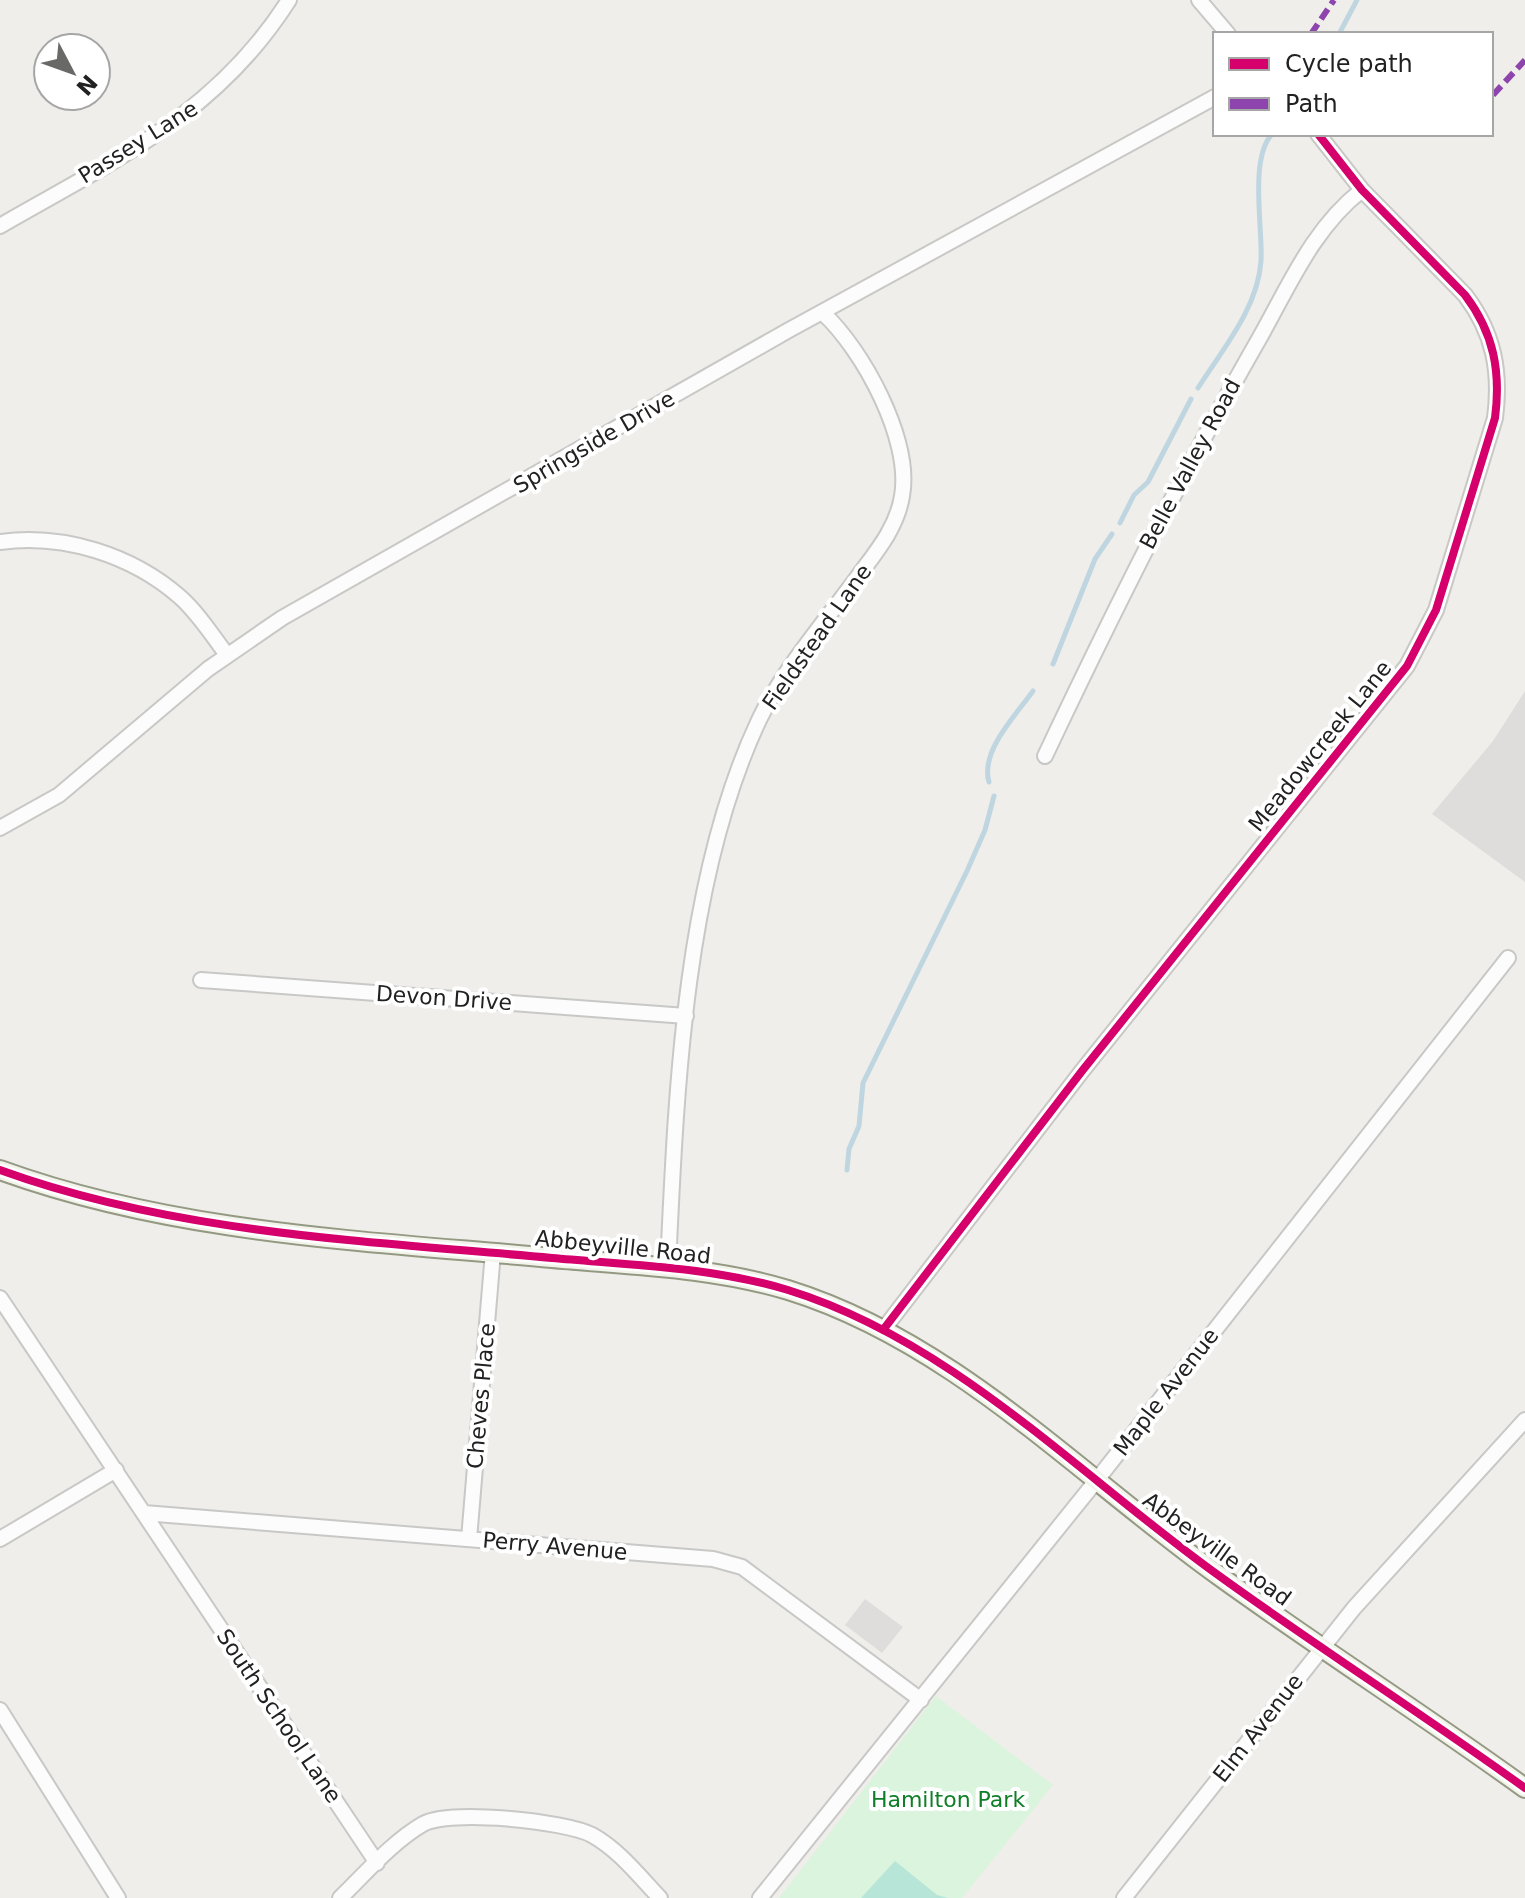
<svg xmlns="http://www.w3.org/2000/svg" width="1525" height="1898" viewBox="0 0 1525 1898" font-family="'DejaVu Sans',sans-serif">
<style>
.residential{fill:#dedddb}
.park{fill:#daf4dd}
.pitch{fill:#b7e5d7}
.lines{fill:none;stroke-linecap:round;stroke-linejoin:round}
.stream{stroke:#bfd6e1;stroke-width:5}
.street-casing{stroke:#c8c8c6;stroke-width:18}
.secondary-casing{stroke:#949982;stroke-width:22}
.street{stroke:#fdfcfc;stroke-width:14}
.secondary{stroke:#f2f4ec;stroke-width:18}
.quiet{stroke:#8e44ad;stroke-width:6;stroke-dasharray:12 6;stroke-linecap:butt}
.cycleway-casing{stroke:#fff;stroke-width:13}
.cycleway{stroke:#d6006c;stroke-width:8}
.labels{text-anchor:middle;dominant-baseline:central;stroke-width:8;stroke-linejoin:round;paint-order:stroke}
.street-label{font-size:22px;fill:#212121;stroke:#fff}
.park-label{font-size:22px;fill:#0f7f27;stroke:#fff}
</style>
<rect width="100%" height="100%" fill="#efeeea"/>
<path class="residential" d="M1525,691V882L1432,814L1493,741Z
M865,1599L903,1627L882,1653L845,1625Z"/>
<path class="park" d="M936,1696L1053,1785L962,1898H779Z"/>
<path class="pitch" d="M895,1861L937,1895L948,1898H861Z"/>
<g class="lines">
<path class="stream" d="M1339,34L1357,0
M1198,388C1222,350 1258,308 1261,261C1263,228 1249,159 1272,134
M1120,523L1134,495L1148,482L1191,399
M1053,664L1095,559L1112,534
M989,782C980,751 1016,715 1033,691
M847,1170L849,1149L859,1126L863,1083L967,871L985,830L994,796"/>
<defs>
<path id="street" d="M1199,0L1228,34
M0,226C114,160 216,115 289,0
M0,542C63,533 132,555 180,597C198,613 212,635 227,655
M1045,756C1112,614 1181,475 1259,339C1289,286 1313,228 1362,190
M0,828L59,795L208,669L282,618L789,330L1215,97
M201,980L686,1016
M668,1267C676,1093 684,879 759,720C784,668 825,622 859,575C877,551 897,527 902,496C912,440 863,350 823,313
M0,1298L377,1863
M883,1330L1082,1071L1407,666L1436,610L1495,418C1501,372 1494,333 1465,295L1362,190L1318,134
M144,1513L713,1559L742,1567L921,1700
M0,1539L116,1470
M469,1539L493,1252
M0,1710L118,1898
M340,1898C365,1874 392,1842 423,1824C449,1809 566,1821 592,1835C619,1850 639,1876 660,1898
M760,1898L1096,1481L1508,958
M1124,1898L1354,1608L1525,1420"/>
<path id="secondary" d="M0,1170C176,1234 368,1241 552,1258C631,1265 712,1267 788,1290C953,1341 1080,1476 1218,1575C1319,1648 1424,1715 1525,1788"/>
</defs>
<use href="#street" class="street-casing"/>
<use href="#secondary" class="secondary-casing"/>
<use href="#street" class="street"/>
<use href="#secondary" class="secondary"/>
<path class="quiet" d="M1311,34L1334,0
M1493,95L1525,60"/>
<defs>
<path id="cycleway" d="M0,1170C176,1234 368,1241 552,1258C631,1265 712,1267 788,1290C953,1341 1080,1476 1218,1575C1319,1648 1424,1715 1525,1788
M883,1330L1082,1071L1407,666L1436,610L1495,418C1501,372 1494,333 1465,295L1362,190L1318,134"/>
</defs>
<use href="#cycleway" class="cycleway-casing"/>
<use href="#cycleway" class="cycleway"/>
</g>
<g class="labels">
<g class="street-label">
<text transform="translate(138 142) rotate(-32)">Passey Lane</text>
<text transform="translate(594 442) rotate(-30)">Springside Drive</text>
<text transform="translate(1190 464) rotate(-62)">Belle Valley Road</text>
<text transform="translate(817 637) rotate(-55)">Fieldstead Lane</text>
<text transform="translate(1320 746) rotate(-51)">Meadowcreek Lane</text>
<text transform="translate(444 998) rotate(4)">Devon Drive</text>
<text transform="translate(623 1247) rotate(6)">Abbeyville Road</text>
<text transform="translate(1166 1392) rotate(-52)">Maple Avenue</text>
<text transform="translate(481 1396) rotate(-85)">Cheves Place</text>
<text transform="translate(555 1546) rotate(5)">Perry Avenue</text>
<text transform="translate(1217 1549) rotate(36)">Abbeyville Road</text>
<text transform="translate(279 1716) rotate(56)">South School Lane</text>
<text transform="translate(1258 1728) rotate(-52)">Elm Avenue</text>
</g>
<g class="park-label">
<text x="948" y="1799">Hamilton Park</text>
</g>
</g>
<rect x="1213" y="32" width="280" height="104" fill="#ffffff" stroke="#a6a6a6" stroke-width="2"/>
<rect x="1229" y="58" width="40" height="12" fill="#d6006c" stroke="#a6a6a6" stroke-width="2"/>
<text x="1285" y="72" font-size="24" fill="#212121">Cycle path</text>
<rect x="1229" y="98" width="40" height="12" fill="#8e44ad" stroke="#a6a6a6" stroke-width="2"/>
<text x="1285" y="112" font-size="24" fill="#212121">Path</text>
<g transform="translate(72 72) rotate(131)"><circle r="38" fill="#ffffff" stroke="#a6a6a6" stroke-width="2"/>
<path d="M0-6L14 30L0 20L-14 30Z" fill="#696967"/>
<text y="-12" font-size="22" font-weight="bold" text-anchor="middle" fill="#212121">N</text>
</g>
</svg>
